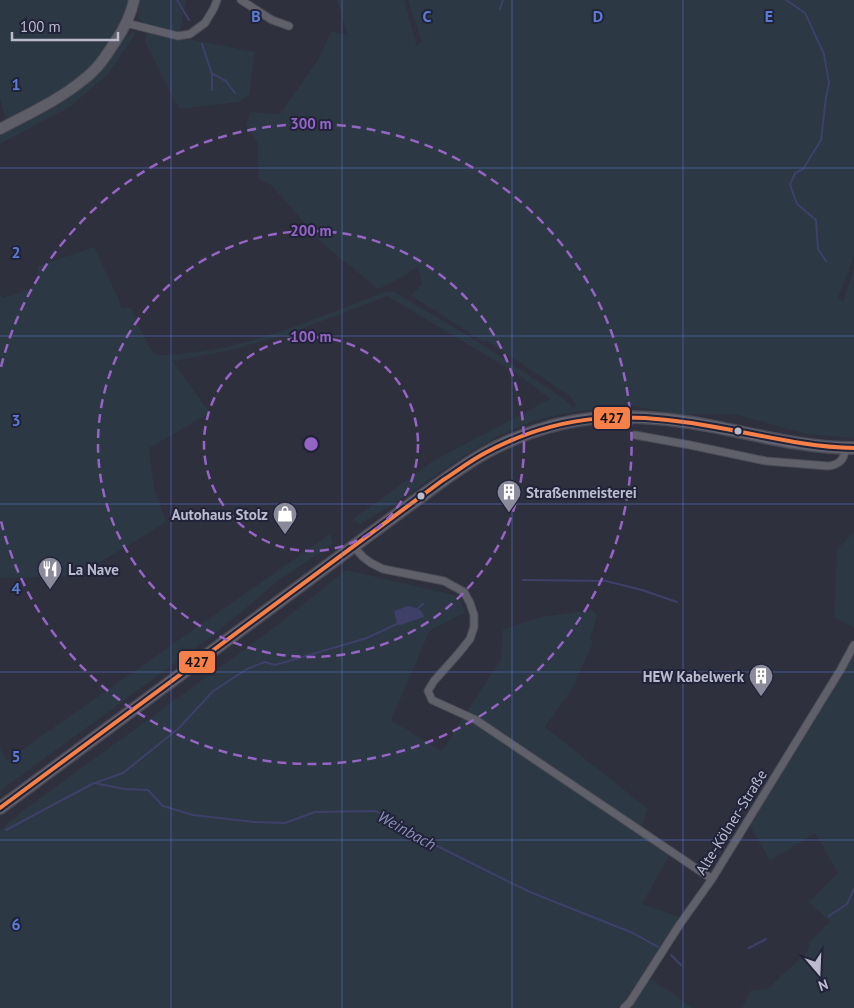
<svg xmlns="http://www.w3.org/2000/svg" width="854" height="1008" viewBox="0 0 854 1008" font-family="'PT Sans',sans-serif">
<style>
.green{fill:#2c3843}
.water{fill:#3e4068}
.lines{fill:none;stroke-linecap:round;stroke-linejoin:round}
.stream{stroke:#3e4068;stroke-width:2}
.minor-casing{stroke:#4c4c57;stroke-width:9}
.secondary-casing{stroke:#4c4c57;stroke-width:12}
.primary-casing{stroke:#4a4b57;stroke-width:14}
.minor{stroke:#60606b;stroke-width:7}
.secondary{stroke:#5e5e69;stroke-width:10}
.primary{stroke:#61626d;stroke-width:11}
.bus-1-casing{stroke:#212339;stroke-width:8}
.bus-1{stroke:#f78048;stroke-width:4}
.grid{fill:none;stroke:#5c7ad4;stroke-width:1;stroke-opacity:0.55}
.ring{fill:none;stroke:#9565c5;stroke-width:2.5;stroke-dasharray:9 6}
.bus-dot{fill:#bbbbcd;stroke:#212339;stroke-width:2}
.labels{text-anchor:middle;dominant-baseline:central;stroke-width:4;stroke-linejoin:round;paint-order:stroke}
.poi-label{font-size:15px;font-weight:bold;fill:#bbbbcd;stroke:#212339;text-anchor:start}
.street-label{font-size:15px;fill:#bbbbcd;stroke:#212339}
.water-label{font-size:16px;font-style:italic;fill:#8a8db7;stroke:#212339}
.grid-label{font-size:16px;text-anchor:middle;font-weight:bold;fill:#5c7ad4;stroke:#212339;stroke-width:4;stroke-linejoin:round;paint-order:stroke}
.centre{fill:#9565c5;stroke:#212339;stroke-width:2.5}
.ring-label{font-size:15px;text-anchor:middle;font-weight:bold;fill:#9565c5;stroke:#212339;stroke-width:4;stroke-linejoin:round;paint-order:stroke}
.line-badge{stroke:#212339;stroke-width:2}
.pale-badge-label{font-size:14px;text-anchor:middle;font-weight:bold;fill:#111}
</style>
<rect width="100%" height="100%" fill="#2f303e"/>
<path class="green" d="M0,0H132L104,56L83,76L53,94L6,120L0,99Z
M139,0H186L180,32L145,24L138,18Z
M337,0H404L417,47L421,40L408,0H854V257L838,298L843,302L854,268V438L807,434L737,415L678,414L628,405L561,414L531,422L498,436L461,458L386,509L360,524L353,519L433,461L550,399L519,375L387,296L288,334L231,350L174,361L172,360L210,413L149,448L154,488L166,522L78,576L0,578V294L3,298L30,289L39,280L38,266L94,247L120,302L121,308H131C134,316 149,348 153,352C159,357 168,355 175,354C247,350 316,318 382,293L393,291L482,344L564,399L573,408L576,405L570,396L487,341L483,342L439,313L411,296L422,284L418,267L392,283L378,289L324,245L271,185L259,179L257,142L246,125L250,112L280,114L319,58L331,31L348,35Z
M147,31L255,52L249,95L239,102L179,109L145,42Z
M133,32L135,34L108,74L71,106L0,144V133L106,63L126,37Z
M854,532V628L834,617L837,552L838,548Z
M330,534L333,544L279,580L220,630L0,791V748L6,761Z
M346,570L454,595L460,600L465,613L430,630L391,720L442,751L463,718L480,727L519,752L670,854L642,904L679,917L627,998L617,1008H0V830L25,809L271,630Z
M591,610L597,615L590,639L593,642L573,687L545,727L647,808L642,828L496,729L466,713L501,659L503,629L542,617Z
M854,654V1008H742L750,991L767,989L807,952L810,941L830,922L809,902L838,873L815,833L770,861L750,826Z
M650,978L693,1008H631Z"/>
<path class="water" d="M408,606C416,608 422,608 424,617L400,625L397,624L394,611Z"/>
<g class="lines">
<path class="stream" d="M177,0L189,20
M786,0L805,13L824,54L829,83L826,97L821,140L803,169L795,173L790,185L797,204L816,220L818,249L826,261
M500,9L503,0
M202,44L212,74V90
M213,74L226,81L235,93
M523,580L606,581L642,590L677,602
M417,609L423,604
M95,783L123,773L179,728L213,691L247,669L265,662L275,665L367,638L399,623
M6,830L94,783L124,789L148,790L163,806L193,815L254,822L285,823L315,812L376,811L435,845L491,873L530,892L633,933L658,947
M829,916L847,904L854,889
M749,948L766,939
M671,955L681,965"/>
<defs>
<path id="minor" d="M241,0L272,20L289,26
M126,23L178,36L190,34L205,23L214,8L217,0
M635,435L690,445L766,461L828,466C840,465 844,459 846,448
M353,546L363,557L371,563L383,569L444,581L464,592L470,603L474,615V627L470,639L458,654L434,681L428,691L432,700L476,720L712,879
M624,1008L630,1002L680,924L712,879L841,669L854,645"/>
<path id="secondary" d="M0,129C28,114 59,100 83,80C97,70 106,56 115,42C124,29 131,15 134,0"/>
<path id="primary" d="M0,808L419,498C441,482 462,466 485,453C562,411 631,410 716,427C761,436 807,448 854,448"/>
</defs>
<use href="#minor" class="minor-casing"/>
<use href="#secondary" class="secondary-casing"/>
<use href="#primary" class="primary-casing"/>
<use href="#minor" class="minor"/>
<use href="#secondary" class="secondary"/>
<use href="#primary" class="primary"/>
<defs>
<path id="bus-1" d="M0,808L443,480C457,471 470,461 485,453C561,412 631,411 715,427C761,435 806,447 854,448"/>
</defs>
<use href="#bus-1" class="bus-1-casing"/>
<use href="#bus-1" class="bus-1"/>
</g>
<path class="grid" d="M171,0V1008M342,0V1008M512,0V1008M683,0V1008M0,168H854M0,336H854M0,504H854M0,672H854M0,840H854"/>
<g class="ring">
<circle cx="311" cy="444" r="107"/>
<circle cx="311" cy="444" r="213"/>
<path d="M1 367A320 320 0 1 1 1 521"/>
</g>
<defs>
<symbol id="building-pin" viewBox="-11 -11 22 30"><path d="M0 17L-7.5 6A9.5 9.5 0 1 1 7.5 6Z" fill="#8a8a9b" stroke="#212339"/><path d="M-4-6H4V6H1V3H-1V6H-4ZM-2.5-4.3h1.7v1.8h-1.7ZM.8-4.3h1.7v1.8H.8ZM-2.5-1h1.7V.8h-1.7ZM.8-1h1.7V.8H.8Z" fill="#fff"/></symbol>
<symbol id="shop-pin" viewBox="-11 -11 22 30"><path d="M0 17L-7.5 6A9.5 9.5 0 1 1 7.5 6Z" fill="#8a8a9b" stroke="#212339"/><path d="M-5-2.5h2.3a2.7 3.5 0 0 1 5.4 0H5L5.5 6h-11ZM-1.5-2.5h3a1.5 2.3 0 0 0-3 0Z" fill="#fff"/></symbol>
<symbol id="restaurant-pin" viewBox="-11 -11 22 30"><path d="M0 17L-7.5 6A9.5 9.5 0 1 1 7.5 6Z" fill="#8a8a9b" stroke="#212339"/><path d="M-5-6h1v4h1v-4h1v4h1v-4h1v5L-1.5 .5V6h-2V.5L-5-1ZM5-6V6H3V1.5H1.5Q1.5-4 5-6Z" fill="#fff"/></symbol>
</defs>
<g fill-rule="evenodd">
<use href="#building-pin" x="495" y="478" width="28" height="38"/>
<use href="#shop-pin" x="271" y="500" width="28" height="38"/>
<use href="#restaurant-pin" x="36" y="555" width="28" height="38"/>
<use href="#building-pin" x="747" y="662" width="28" height="38"/>
</g>
<g class="bus-dot">
<circle cx="738" cy="431" r="4.5"/>
<circle cx="421" cy="496" r="4.5"/>
</g>
<g class="labels">
<g class="poi-label">
<text x="526" y="492">Straßenmeisterei</text>
<text x="268" y="514" text-anchor="end">Autohaus Stolz</text>
<text x="68" y="569">La Nave</text>
<text x="744" y="676" text-anchor="end">HEW Kabelwerk</text>
</g>
<g class="street-label">
<text transform="translate(731 822) rotate(-58)">Alte-Kölner-Straße</text>
</g>
<g class="water-label">
<text transform="translate(407 830) rotate(29)">Weinbach</text>
</g>
</g>
<g class="grid-label">
<text x="256" y="22">B</text>
<text x="427" y="22">C</text>
<text x="598" y="22">D</text>
<text x="769" y="22">E</text>
<text x="16" y="90">1</text>
<text x="16" y="258">2</text>
<text x="16" y="426">3</text>
<text x="16" y="594">4</text>
<text x="16" y="762">5</text>
<text x="16" y="930">6</text>
</g>
<circle cx="311" cy="444" r="8" class="centre"/>
<g class="ring-label">
<text x="311" y="129">300 m</text>
<text x="311" y="236">200 m</text>
<text x="311" y="342">100 m</text>
</g>
<g class="line-badge">
<rect x="593" y="406" width="38" height="24" rx="5" fill="#f78048"/>
<rect x="178" y="650" width="38" height="24" rx="5" fill="#f78048"/>
</g>
<g class="pale-badge-label">
<text x="612" y="423">427</text>
<text x="197" y="667">427</text>
</g>
<g transform="translate(819 973) rotate(161)" stroke="#212339" stroke-width="4" paint-order="stroke">
<path d="M0-4L9 19L0 12L-9 19Z" fill="#bbbbcd"/>
<text y="-8" font-size="14" font-weight="bold" text-anchor="middle" fill="#bbbbcd">N</text>
</g>
<path d="M12 32v8h106v-8" fill="none" stroke="#bbbbcd" stroke-width="2.5"/>
<text x="20" y="32" font-size="15" fill="#bbbbcd" stroke="#212339" stroke-width="4" paint-order="stroke">100 m</text>
</svg>
